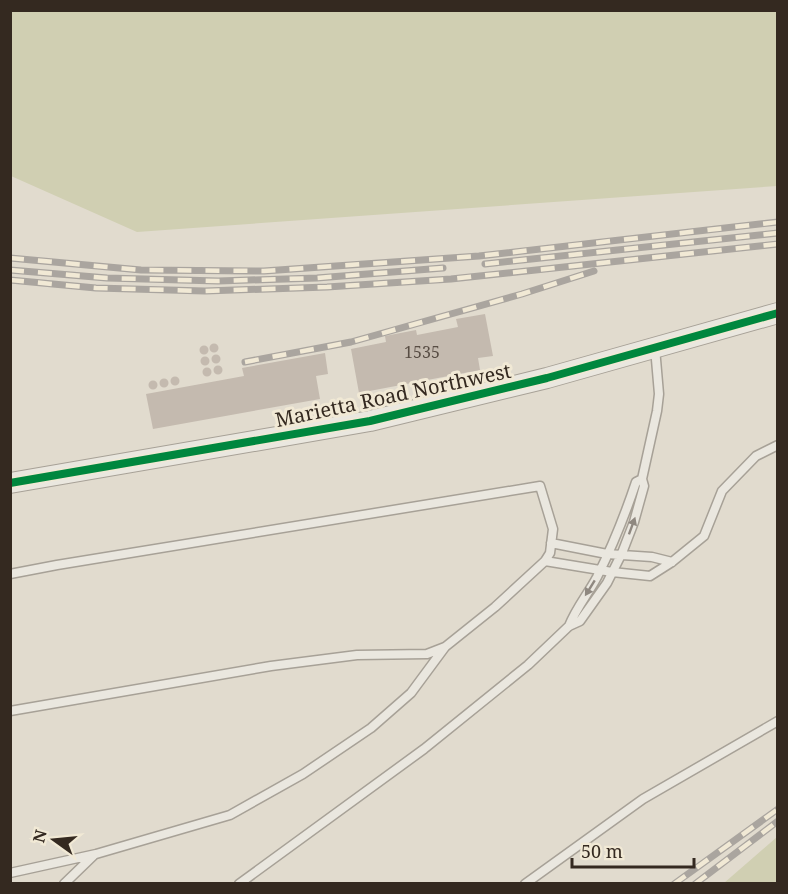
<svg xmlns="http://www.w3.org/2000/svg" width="788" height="894" viewBox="0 0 788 894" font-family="'Noto Serif',serif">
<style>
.green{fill:#d0cfb2}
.building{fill:#c4baaf}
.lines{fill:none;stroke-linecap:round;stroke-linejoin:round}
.service-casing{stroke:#a7a197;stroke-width:11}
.tertiary-casing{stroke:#a7a197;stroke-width:22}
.service{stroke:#eae7df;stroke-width:8}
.tertiary{stroke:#eae7df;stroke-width:20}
.rail-casing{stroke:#aaa59f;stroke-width:7}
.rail{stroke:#f1e9d5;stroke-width:4.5;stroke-dasharray:14;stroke-linecap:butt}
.cycleway-casing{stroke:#f1e9d5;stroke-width:11}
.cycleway{stroke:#00873e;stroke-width:8}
.oneway{fill:#8f8880}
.labels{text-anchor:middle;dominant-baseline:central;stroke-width:6;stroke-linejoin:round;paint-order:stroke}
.number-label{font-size:16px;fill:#584d44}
.street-label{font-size:20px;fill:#342920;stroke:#f1e9d5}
</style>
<rect width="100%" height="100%" fill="#e1dbce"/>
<path class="green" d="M11,10L777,11V186L137,232L11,176Z
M777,837V883H724Z"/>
<path class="building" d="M485,314L493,356L478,358L480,370L359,393L351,349L386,342L385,336L416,330L417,335L458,327L456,319Z
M209.5 348a4.5 4.5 0 1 1 9 0a4.5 4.5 0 1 1-9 0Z
M199.5 350a4.5 4.5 0 1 1 9 0a4.5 4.5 0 1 1-9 0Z
M325,353L328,374L316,376L320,399L153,429L146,394L244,376L242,368Z
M211.5 359a4.5 4.5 0 1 1 9 0a4.5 4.5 0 1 1-9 0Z
M200.5 361a4.5 4.5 0 1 1 9 0a4.5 4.5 0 1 1-9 0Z
M213.5 370a4.5 4.5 0 1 1 9 0a4.5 4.5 0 1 1-9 0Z
M202.5 372a4.5 4.5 0 1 1 9 0a4.5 4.5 0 1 1-9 0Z
M170.5 381a4.5 4.5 0 1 1 9 0a4.5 4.5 0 1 1-9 0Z
M159.5 383a4.5 4.5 0 1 1 9 0a4.5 4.5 0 1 1-9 0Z
M148.5 385a4.5 4.5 0 1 1 9 0a4.5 4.5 0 1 1-9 0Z"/>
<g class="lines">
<defs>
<path id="service" d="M551,543L607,554L652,557L672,562
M545,561L612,572L650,576L672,562L704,536L722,491L756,456L778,445
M10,574L57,565L540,486L553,529L550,553L545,561L495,607L445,647L427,654L357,655L271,666L10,711
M569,626C576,608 588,594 597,577C612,547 625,515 636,482L642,479
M10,873L96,854L230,815L303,774L371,728L411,693L445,647
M64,884L94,855
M239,884L424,749L528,665L569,626L580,621L607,583L622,553L634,522L644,486L642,479L657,411L659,394L655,348
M525,884L643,799L778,721"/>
<path id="tertiary" d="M10,483L370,421L547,378L778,313"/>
</defs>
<use href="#service" class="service-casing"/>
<use href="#tertiary" class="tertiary-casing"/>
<use href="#service" class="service"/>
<use href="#tertiary" class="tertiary"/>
<defs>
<path id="rail" d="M10,258L141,270L264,271L479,256L778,222
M485,264L778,233
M10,270L107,278L218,281L317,278L443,268
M10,280L96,288L205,291L327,287L451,279L778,244
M245,362L351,342L522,294L594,271
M674,884L778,809
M695,884L778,821"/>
</defs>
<use href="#rail" class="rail-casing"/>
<use href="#rail" class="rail"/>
<defs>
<path id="cycleway" d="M10,483L370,421L547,378L778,313"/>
</defs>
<use href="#cycleway" class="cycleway-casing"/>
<use href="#cycleway" class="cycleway"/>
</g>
<defs><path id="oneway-solid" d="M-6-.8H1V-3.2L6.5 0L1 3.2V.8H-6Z" transform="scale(1.5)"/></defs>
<g class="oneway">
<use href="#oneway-solid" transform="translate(632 526) rotate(-70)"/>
<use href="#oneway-solid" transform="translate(590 588) rotate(122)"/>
</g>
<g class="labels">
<g class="number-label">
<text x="422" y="352">1535</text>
</g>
<g class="street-label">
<text transform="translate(393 395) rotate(-12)">Marietta Road Northwest</text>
</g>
</g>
<rect width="788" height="894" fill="none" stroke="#342920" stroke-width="24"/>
<g transform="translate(54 840) rotate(285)" stroke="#f1e9d5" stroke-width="4.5" paint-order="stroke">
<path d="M0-4.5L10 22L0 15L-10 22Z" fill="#342920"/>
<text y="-9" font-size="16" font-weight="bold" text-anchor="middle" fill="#342920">N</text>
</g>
<path d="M572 858v9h122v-9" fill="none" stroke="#342920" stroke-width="3"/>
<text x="581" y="858" font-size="18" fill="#342920" stroke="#f1e9d5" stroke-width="4.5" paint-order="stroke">50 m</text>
</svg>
